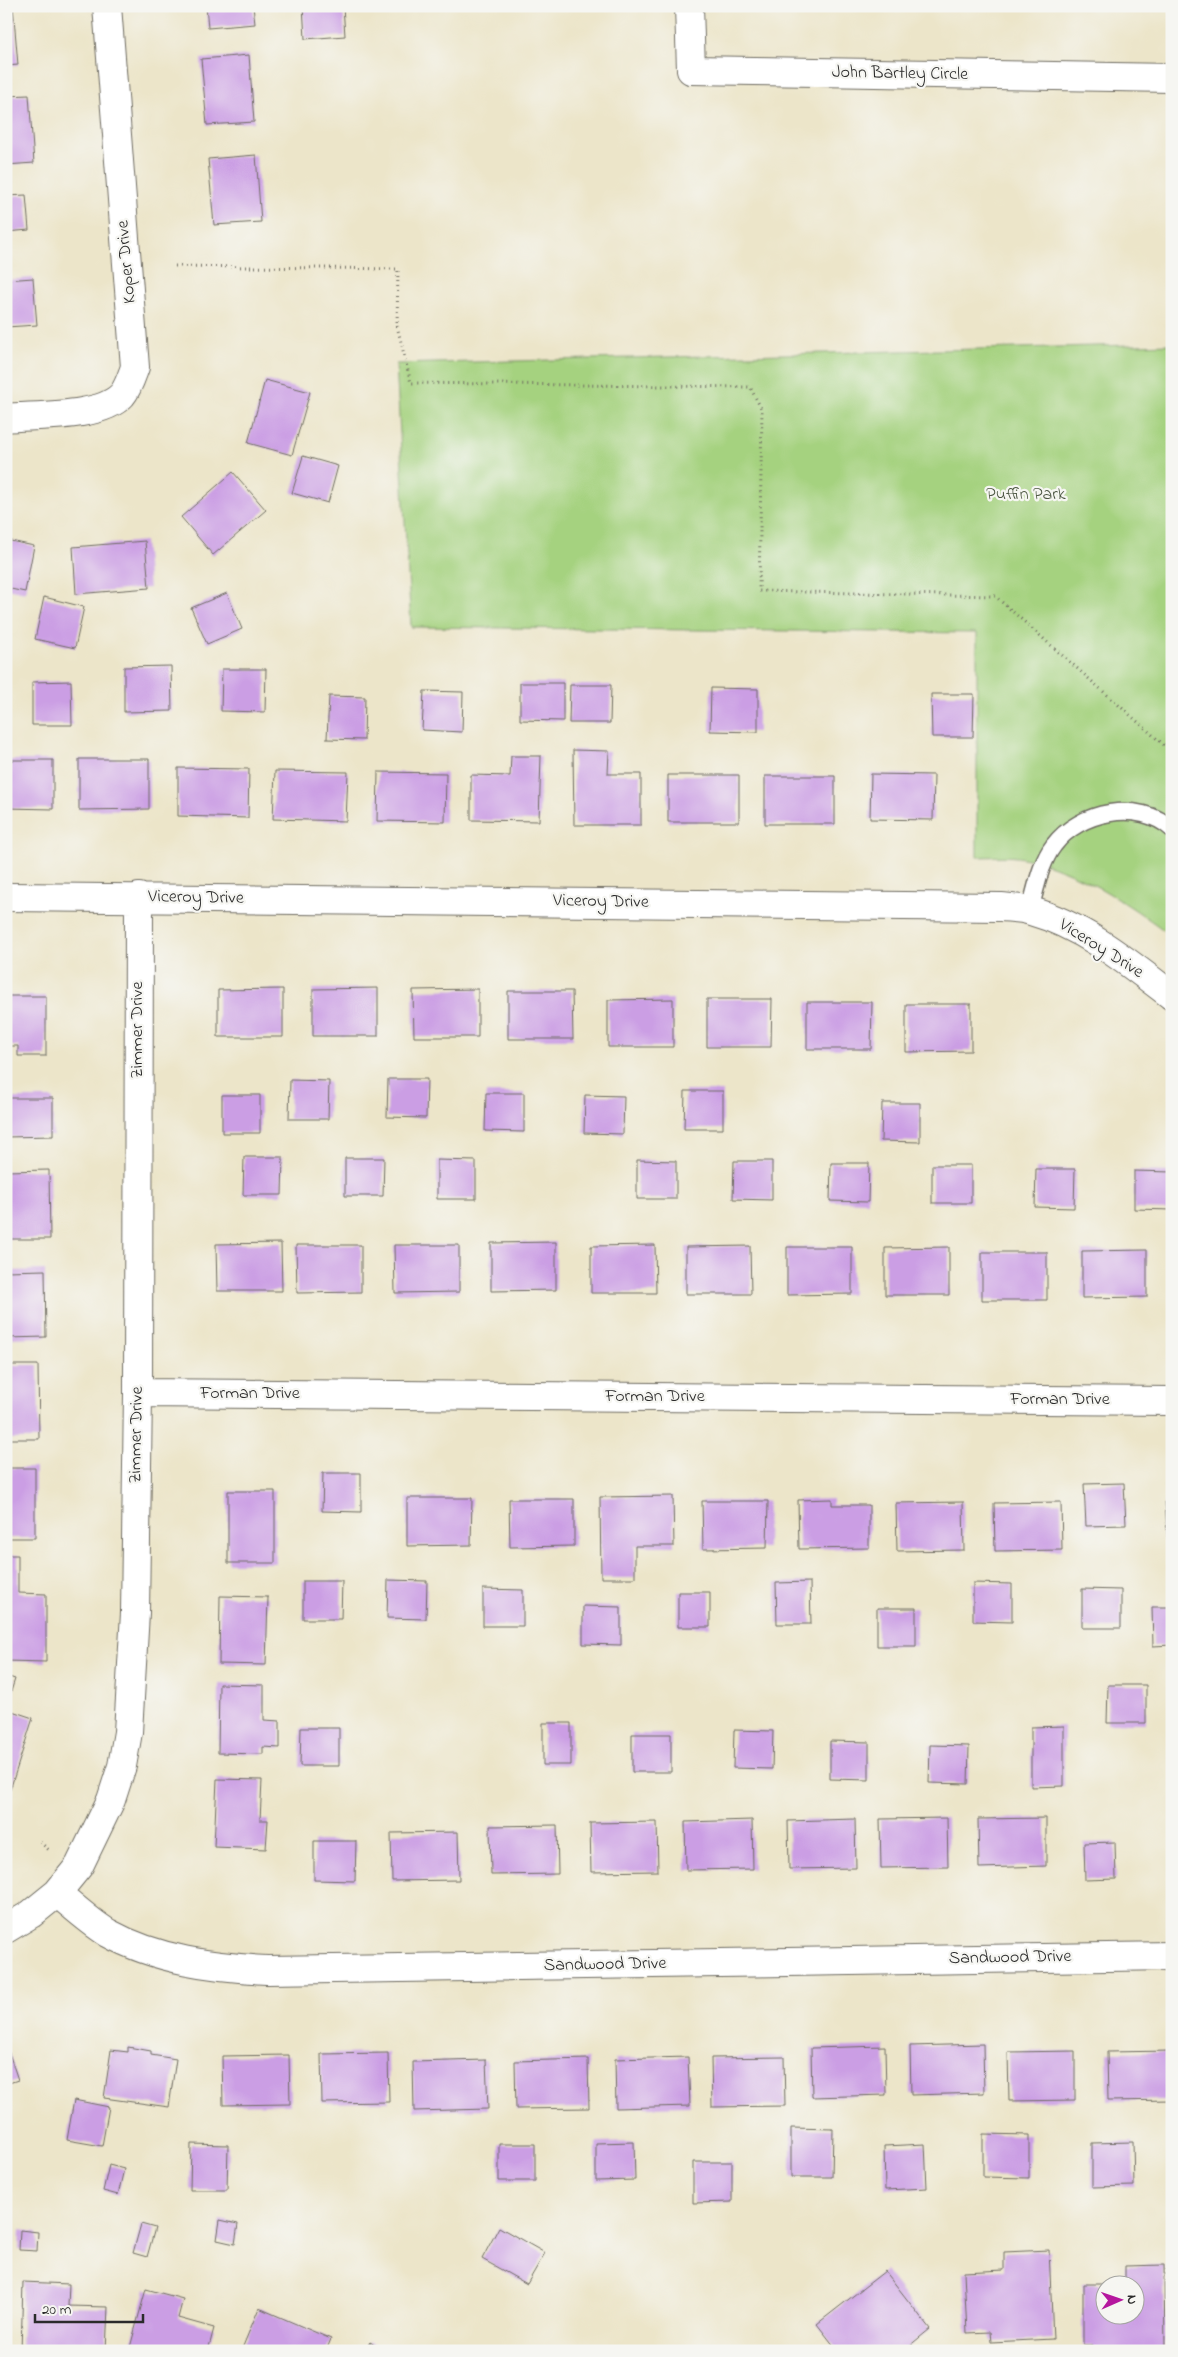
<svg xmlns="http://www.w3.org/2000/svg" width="1178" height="2357" viewBox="0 0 1178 2357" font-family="'Indie Flower',sans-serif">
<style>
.green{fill:#a5d27f;stroke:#687e55}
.building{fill:#cb9ee4}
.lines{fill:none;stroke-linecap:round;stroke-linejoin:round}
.service-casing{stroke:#6f6c62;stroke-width:19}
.minor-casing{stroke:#6f6c62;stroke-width:30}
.path{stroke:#6f6c62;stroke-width:3;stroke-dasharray:1 4;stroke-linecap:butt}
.service{stroke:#fff;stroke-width:16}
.minor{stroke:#fff;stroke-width:28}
.labels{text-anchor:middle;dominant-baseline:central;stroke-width:4.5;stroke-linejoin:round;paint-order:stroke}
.street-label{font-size:18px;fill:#2b2b2b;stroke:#f6f6f2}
.park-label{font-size:18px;fill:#4a5540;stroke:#f6f6f2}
</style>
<rect width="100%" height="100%" fill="#f6f6f2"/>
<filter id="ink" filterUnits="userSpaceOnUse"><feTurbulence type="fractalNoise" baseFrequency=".02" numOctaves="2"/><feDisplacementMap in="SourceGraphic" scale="10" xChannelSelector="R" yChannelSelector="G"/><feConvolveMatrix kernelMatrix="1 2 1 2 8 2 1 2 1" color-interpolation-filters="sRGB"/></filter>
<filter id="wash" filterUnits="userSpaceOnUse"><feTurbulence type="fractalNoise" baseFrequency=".0096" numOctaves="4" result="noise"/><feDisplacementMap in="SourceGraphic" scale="20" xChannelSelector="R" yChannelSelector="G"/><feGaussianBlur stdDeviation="1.12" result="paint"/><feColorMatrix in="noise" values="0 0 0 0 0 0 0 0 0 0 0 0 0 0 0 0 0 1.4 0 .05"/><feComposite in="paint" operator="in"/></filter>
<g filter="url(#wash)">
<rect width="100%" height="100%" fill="#ece5c9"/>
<path class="green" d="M1172,344V936C1127,903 1079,870 1023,858C1009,855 992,857 977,857V633L411,627L396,364Z"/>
<g id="blocks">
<path class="building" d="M6,6H13L18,65L6,66Z
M206,6H253L255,24L208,28Z
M303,6H343L345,36L305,39Z
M249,55L254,122L207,125L201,59Z
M29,95L34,163L6,165V96Z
M256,155L261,222L214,225L208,159Z
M26,195L29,230L6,232V196Z
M33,278L37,325L6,327V280Z
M265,380L310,392L292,455L248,443Z
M303,456L338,466L328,503L292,493Z
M233,472L266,510L213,555L181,517Z
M6,540L34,546L25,592L6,588Z
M145,541L149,588L76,594L73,547Z
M227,593L242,629L207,644L191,608Z
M44,597L84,607L75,648L35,639Z
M171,666L172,711L124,712V667Z
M222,669H266L265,712L221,711Z
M71,681L72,725H32V682Z
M520,683H563V721L520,720Z
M570,685H611L610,723H569Z
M711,688L758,689V732L710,731Z
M424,691L463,692L462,732L422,730Z
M931,694H974L973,737H932Z
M329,696L365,697L364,740L327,739Z
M573,750L609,751L608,774H641V825H574Z
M511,756H541L539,821L471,820V775L510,776Z
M79,759H149V809L79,810Z
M6,760H53V809L6,808Z
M178,768L249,769L248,818L178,816Z
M275,771L348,772L346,821L273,819Z
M378,772L446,773L445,822L377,821Z
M871,774L934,775L933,820L870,819Z
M668,775H739V822H668Z
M765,776H835V824H765Z
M378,988V1036H313V989Z
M283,989V1037H218V990Z
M478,989V1037H414L413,990Z
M508,991H572L573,1039H508Z
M6,996H46V1056H18V1046H6Z
M673,999V1047H608V1000Z
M707,999H772L771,1047H707Z
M807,1002H872L871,1049H807Z
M906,1004H971V1051L906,1052Z
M388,1079H427L426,1118L387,1117Z
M290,1080L329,1081L328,1119H289Z
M685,1091H723V1129H684Z
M486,1093H524V1132L485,1131Z
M222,1095H260V1133H222Z
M585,1095L624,1096L623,1134L584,1133Z
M6,1098H53V1136L6,1137Z
M882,1103H920V1142L881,1141Z
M244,1157H283L282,1195H243Z
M345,1158H384L383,1196H345Z
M437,1160L476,1161V1199H437Z
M637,1160L676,1161V1199H637Z
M734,1161H772V1200L733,1199Z
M831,1163H869L868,1202L830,1201Z
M932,1165H971V1203H932Z
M1036,1169H1075L1074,1208L1035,1207Z
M49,1170L50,1239H6V1171Z
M1134,1171L1172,1172V1210L1134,1209Z
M556,1242V1290L491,1291V1243Z
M281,1243L282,1291H217L216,1244Z
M296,1245H361V1292L297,1293Z
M394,1245H459V1292L395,1293Z
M655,1245L656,1293H591V1246Z
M750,1246L751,1294H686V1247Z
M787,1247H852V1294L787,1295Z
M949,1247V1295H885V1248Z
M1147,1250V1297L1082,1298V1251Z
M982,1252H1047V1300H982Z
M45,1270L46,1337L6,1338V1271Z
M6,1365H38L39,1439H6Z
M6,1468H35V1538H6Z
M323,1473H361V1512L322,1511Z
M1124,1483L1126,1525L1086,1526L1084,1484Z
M228,1491H275V1563H228Z
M673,1496L674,1546H635V1578H601L600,1497Z
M407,1498H472L471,1545L407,1546Z
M509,1499H574V1546L510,1547Z
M832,1499V1505H869V1548L799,1549L798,1500Z
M1172,1500V1579H1170L1165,1501Z
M702,1501H768L767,1548L703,1549Z
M963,1502L964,1550L897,1551L896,1503Z
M1061,1502L1062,1550L995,1551L994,1503Z
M6,1555H18V1593L46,1594V1662L6,1661Z
M388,1580L427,1581L426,1619L387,1618Z
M303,1581H342L341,1619H303Z
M810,1582L811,1624H777L776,1583Z
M973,1583L1012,1584V1622L973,1621Z
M483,1589L523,1590V1626H483Z
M1082,1589L1121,1590V1628H1082Z
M678,1592H710V1627H678Z
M220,1596L268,1597L266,1665L219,1664Z
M583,1606L621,1607V1645L583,1644Z
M1152,1607H1172V1645L1153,1646Z
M877,1608H916V1646H877Z
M6,1676L15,1679L7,1704H6Z
M219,1684L264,1685V1720L280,1721V1748L263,1747V1754L218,1753Z
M1108,1685H1146V1723H1107Z
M6,1709L33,1718L10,1790L6,1789Z
M543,1723H571V1765H543Z
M1064,1726V1786L1031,1787V1727Z
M301,1728H339V1766H300Z
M734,1730L773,1731L772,1769L733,1768Z
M632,1734H671V1772H632Z
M830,1741L869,1742V1780L830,1779Z
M930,1745L969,1746L968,1784L929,1783Z
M217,1779L262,1780L260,1820H268L266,1849L214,1847Z
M947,1818L948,1867L881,1868L880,1819Z
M1046,1818V1866L979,1868L978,1819Z
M855,1819L856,1868L789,1869L788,1821Z
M752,1820L753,1869L686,1870L685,1822Z
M657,1822L658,1871L591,1872L590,1823Z
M557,1825L558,1874L491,1875L490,1826Z
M458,1832L459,1880L392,1881L391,1833Z
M314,1841H356L355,1881L314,1880Z
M1115,1842L1116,1879L1085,1880L1084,1843Z
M6,2044L18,2080L6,2084Z
M983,2044L984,2093L911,2095L910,2046Z
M885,2046L886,2095L812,2097L811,2048Z
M128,2047L151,2051V2055L176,2059L169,2107L104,2098L111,2050L128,2052Z
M1075,2051V2100L1009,2101L1008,2052Z
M1172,2051V2100L1108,2101L1107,2052Z
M388,2053L389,2102L322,2103L321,2054Z
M289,2055L290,2104L223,2105L222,2056Z
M688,2057L690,2106L616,2108L615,2059Z
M784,2057L785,2106L712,2107L711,2058Z
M588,2059L589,2108L516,2109L515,2061Z
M486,2060L488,2109L414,2111L413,2062Z
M74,2100L109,2107L102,2146L67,2140Z
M791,2128L833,2129L832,2177H791Z
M983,2134L1029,2135V2178L983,2177Z
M634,2142L635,2180L596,2181V2143Z
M1133,2142L1134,2186L1092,2187V2143Z
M191,2144L228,2145L227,2190H190Z
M499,2144H535V2181H499Z
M925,2144L927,2188L885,2190L884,2146Z
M693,2162H732V2202L693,2203Z
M109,2165L124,2169L118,2195L103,2191Z
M220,2220L238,2224L235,2244L217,2240Z
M141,2224L155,2228L147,2257L133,2253Z
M499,2227L545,2253L527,2284L482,2259Z
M20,2230L38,2232L37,2251L19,2250Z
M1049,2250L1053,2339L991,2342L990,2332L967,2333L964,2272L1004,2270V2252Z
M1164,2265L1165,2351H1092V2345H1083V2284H1106V2314H1136V2284H1125V2266Z
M885,2271L930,2329L903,2351H838L817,2324Z
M23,2282L69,2284L68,2306L108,2307L106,2351H21Z
M146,2289L183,2299L178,2318L214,2328L208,2351H129Z
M259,2308L331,2339L326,2351H241Z
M370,2342L384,2351H364Z"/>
</g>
</g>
<g filter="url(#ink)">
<use href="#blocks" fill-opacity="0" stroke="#6f6c62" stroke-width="1"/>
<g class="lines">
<defs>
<path id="service" d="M1030,910C1036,889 1040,863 1054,845C1079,811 1139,799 1172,829"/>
<path id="minor" d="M689,6L691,70L1172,78
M6,418C37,415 101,418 122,395C128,388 132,375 135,367L107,6
M6,897L1001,907C1011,908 1022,908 1031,911C1084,926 1129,963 1172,996
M138,1393L1172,1401
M57,1893C74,1907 90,1922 108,1933C157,1960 213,1967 267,1970L1172,1956
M6,1929L31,1914L57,1893L79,1866L111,1800L122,1766L128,1732L135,1613L138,1393L139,897"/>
</defs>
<use href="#service" class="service-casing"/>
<use href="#minor" class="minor-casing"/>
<path class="path" d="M175,266L398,269L397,326L411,383L750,387L762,410L759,591L995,596L1172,752
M40,1842L50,1851"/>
<use href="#service" class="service"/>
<use href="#minor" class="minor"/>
</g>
</g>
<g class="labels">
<g class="street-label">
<text transform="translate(900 74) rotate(1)">John Bartley Circle</text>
<text transform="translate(127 262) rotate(-95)">Koper Drive</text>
<text transform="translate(196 898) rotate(1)">Viceroy Drive</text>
<text transform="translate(601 902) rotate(1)">Viceroy Drive</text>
<text transform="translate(1101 949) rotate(32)">Viceroy Drive</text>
<text transform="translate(138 1030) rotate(-90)">Zimmer Drive</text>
<text x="250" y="1394">Forman Drive</text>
<text x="655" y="1397">Forman Drive</text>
<text x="1060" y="1400">Forman Drive</text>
<text transform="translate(137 1435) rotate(-89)">Zimmer Drive</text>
<text transform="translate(1010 1958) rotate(-1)">Sandwood Drive</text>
<text transform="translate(605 1965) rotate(-1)">Sandwood Drive</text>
</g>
<g class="park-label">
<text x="1026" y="495">Puffin Park</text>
</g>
</g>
<rect width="1178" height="2357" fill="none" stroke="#f6f6f2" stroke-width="25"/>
<g transform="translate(1120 2300) rotate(88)"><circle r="24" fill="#f6f6f2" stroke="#a5a5a2"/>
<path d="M0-4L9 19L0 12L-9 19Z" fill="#b5179e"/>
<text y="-8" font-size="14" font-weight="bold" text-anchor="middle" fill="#2b2b2b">N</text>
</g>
<path d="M35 2314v8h108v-8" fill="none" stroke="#2b2b2b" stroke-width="2.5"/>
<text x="42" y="2314" font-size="15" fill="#2b2b2b" stroke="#f6f6f2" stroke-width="4" paint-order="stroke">20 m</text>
</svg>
